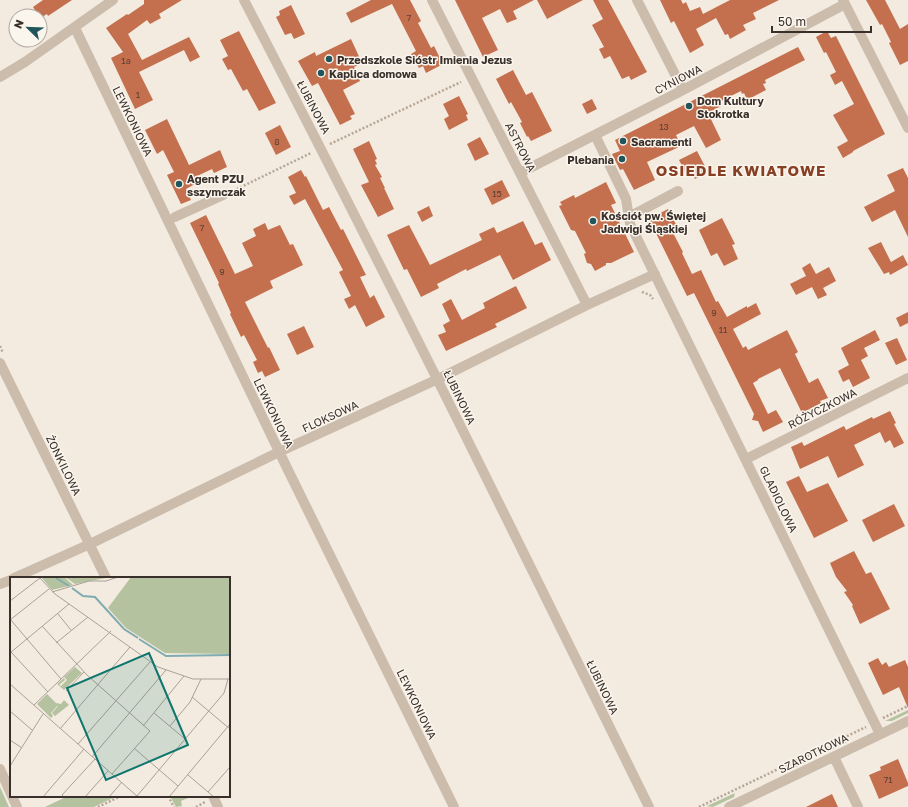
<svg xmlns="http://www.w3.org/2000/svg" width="908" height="807" viewBox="0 0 908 807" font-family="'Golos Text',sans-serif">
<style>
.green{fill:#b5c2a0}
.building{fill:#c46f4d}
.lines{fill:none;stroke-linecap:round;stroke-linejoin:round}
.path{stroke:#b7a696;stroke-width:2.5;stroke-dasharray:2 2;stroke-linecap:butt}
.minor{stroke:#cbbcac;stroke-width:10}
.poi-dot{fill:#20555b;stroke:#faf5ed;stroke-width:1.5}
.labels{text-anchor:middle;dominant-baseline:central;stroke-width:3;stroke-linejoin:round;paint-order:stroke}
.number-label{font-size:9px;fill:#5c4034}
.poi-label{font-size:11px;font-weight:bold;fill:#3a302b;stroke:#faf5ed;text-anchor:start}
.street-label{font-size:11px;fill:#3a302b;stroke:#faf5ed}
.district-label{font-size:15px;font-weight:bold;letter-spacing:1px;fill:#884025;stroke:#faf5ed}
.inset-river{fill:none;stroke:#7facb0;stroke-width:2}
.inset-road{fill:none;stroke:#a9a098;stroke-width:1}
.view{fill:#0f766e;fill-opacity:0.15;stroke:#0f766e;stroke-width:2}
.inset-edge{fill:none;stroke:#3a302b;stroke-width:2}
</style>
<rect width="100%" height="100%" fill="#f3ebe0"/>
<path class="green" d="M908,710V713L892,721H885Z
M843,741L847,742L826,752L823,750Z
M809,756V761L793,768L790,766Z
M0,787L9,807H0Z
M735,793L734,797L713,807L707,806Z
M68,796H117L94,807H45Z
M170,796H188V798L181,801L182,806L176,807Z"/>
<path class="building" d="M43,0H72L48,16L47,14L40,18L33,7Z
M144,0H182L159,14L161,18L150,24L147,20L128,34L142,60L189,37L200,57L190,62L184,50L139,72L153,100L135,109L111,58L123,52L106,28L127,14L128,15L144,4Z
M371,0H410L421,21L418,23L431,48L434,46L443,64L426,73L423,66L419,68L411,54L416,51L392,4L351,23L346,13Z
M455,0H534L513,11L517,19L507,23L500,9L482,18L498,50L483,57Z
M537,0H583L547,19Z
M593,0H608L647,72L631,80L629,76L622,79L610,56L604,59L599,49L604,47L592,25L603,19Z
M660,0H681L683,4L686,2L690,11L700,7L703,14L730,0H779L753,13L756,19L743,25L746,30L730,39L728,34L725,35L716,18L696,29L704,45L690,53L674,21L671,23Z
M866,0H885L900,29L908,24V61L900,65L889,43L891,42L882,24L880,25Z
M291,5L305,34L294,39L291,33L285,35L276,17L280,15L279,11Z
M239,31L276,103L259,111L247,89L243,91L231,69L228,70L222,59L228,56L220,40Z
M827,31L831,38L836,36L885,134L853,151V152L843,158L837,147L848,141L833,115L854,104L842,81L835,85L830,75L836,72L826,52L824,53L816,37Z
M351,39L362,63L354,67L360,81L343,90L355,114L350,116L352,119L340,125L318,83L312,86L298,61L315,52L316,56Z
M798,47L805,60L765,80L766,83L763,84L766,90L747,100L744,93L742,94L741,91L719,102L721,106L708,113L721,140L706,148L694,126L676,135L681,146L647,162L655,180L634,190L623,169L620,170L612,154L620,151L615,140Z
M513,70L526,95L532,92L552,131L531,141L528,136L527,137L520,123L522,122L511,102L509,104L496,79Z
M459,96L468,114L466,115L468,120L449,130L444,119L449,116L443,104Z
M592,99L597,109L587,114L582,104Z
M167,119L189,165L220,150L227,167L214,173L212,169L193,178L195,184L186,189L191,200L181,204L167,175L174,172L163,150L157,154L145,130Z
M280,125L291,147L276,155L265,133Z
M480,137L489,154L475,161L467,144Z
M369,141L377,159L375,160L377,164L375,165L382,177L380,178L385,188H384L386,192L394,209L378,217L361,185L369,182L353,149Z
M697,151L708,172L695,179L693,175L688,177L679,160Z
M903,168L908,178V237L895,210L872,222L864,207L895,191L887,175Z
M301,170L305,177L306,176L323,210L329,207L341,230L343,229L366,275L360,277L370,298L374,295L385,317L366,327L355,305L349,309L344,299L351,296L339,272L343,270L305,199L294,205L289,196L296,193L288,177Z
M502,180L510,196L492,205L484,189Z
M606,182L616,203L611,205L634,252L611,263H606V265L595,271L591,264L587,263L584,254L586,253L575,231L571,230L559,206L562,205L560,202L574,195L575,198Z
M429,206L433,216L422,222L417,212Z
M668,209L677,226L671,229L683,252L682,253L692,274L701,270L716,302L718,301L727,317L747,306V308L756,303L761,314L733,329L743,348L746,346L748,350L787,330L798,352L795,354L809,383L818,378L828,398L820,401L821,403L802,413L780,368L758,379V380L753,383L768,414L776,410L783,422L763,432L758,421L752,420L754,414L694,293L687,296L649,219Z
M206,215L235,274L253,266L242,243L256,236L253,229L265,223L268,230L280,225L290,245L293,244L303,265L270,281L273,288L245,302L268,348L269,347L280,370L265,377L262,371L258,373L253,362L257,360L244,335L241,337L230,314L231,313L218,284L219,283L190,223Z
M722,218L735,244L732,245L738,259L724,266L717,253L711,256L699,230Z
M523,221L535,245L542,242L551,260L513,280L500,255L467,271L466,269L437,284L439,288L421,297L407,269L404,270L387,235L409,225L430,265L482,240L479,234L494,227L497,233Z
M881,242L891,262L903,255L908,265L890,275L889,272L884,274L868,248Z
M810,263L816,274L829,267L836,281L823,288L827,295L818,299L812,287L796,295L790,284L806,276L802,268Z
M516,286L527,308L495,324L497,327L446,351L438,335L446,332L443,325L450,321L442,304L451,299L462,320L485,308L483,303Z
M908,312V323L900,327L896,318Z
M304,326L314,347L297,355L287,334Z
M875,330L880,340L864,348L868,356L861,360L870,378L853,387L849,379L843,382L838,371L849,365L841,348Z
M897,338L907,360L896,365L885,343Z
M890,411L896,423L894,424L904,443L894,448L890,440L885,443L880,432L854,445L864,465L838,478L828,456L800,469L791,447L802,442L804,446L844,426L846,430L872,417L873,419Z
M799,476L807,492L828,483L848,521L814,538L786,482Z
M894,504L905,526L873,542L862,520Z
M854,551L866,574L871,572L890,609L860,624L852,606L853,605L844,592L847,591L836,577L830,563Z
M878,658L882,665L886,662L889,667L905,660L908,667V708L899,687L883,695L868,663Z
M898,759L908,783V786L879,799L869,775L881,770L880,767Z
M832,794L838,807H806Z"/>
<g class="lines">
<path class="path" d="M330,144L461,82
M233,191L311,153
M642,292L650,295L653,299
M0,346L3,353
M883,718L908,706
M168,796L174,807
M98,807L121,796
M196,807L205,802
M699,807L866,727"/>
<path class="minor" d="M244,0C383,267 516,537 649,807
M432,0L587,305
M637,0L683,90
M843,0L908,128
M75,28L287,468L454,807
M0,77L25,62L113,0
M595,135L626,199L630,224L880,734
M520,173L683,90L845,4
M175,217L223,195
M629,217L678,191
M0,363L106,578
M746,459L908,378
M14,578L90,544L279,452L438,379L587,305L655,274
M0,584L11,580
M834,757L858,807
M0,769L11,794
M12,796L17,807
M213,796L218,807
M729,807L908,721"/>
</g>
<g class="poi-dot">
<circle cx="329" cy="59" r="4"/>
<circle cx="321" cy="73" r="4"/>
<circle cx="689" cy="106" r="4"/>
<circle cx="623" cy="141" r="4"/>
<circle cx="622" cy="159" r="4"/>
<circle cx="179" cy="184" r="4"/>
<circle cx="593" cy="221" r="4"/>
</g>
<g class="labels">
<g class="number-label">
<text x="409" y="17">7</text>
<text x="126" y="60">1a</text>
<text x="138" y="94">1</text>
<text x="664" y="126">13</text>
<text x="277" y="141">8</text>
<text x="497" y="193">15</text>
<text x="202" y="227">7</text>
<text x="222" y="271">9</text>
<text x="714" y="312">9</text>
<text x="723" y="329">11</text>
<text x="888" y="779">71</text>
</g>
<g class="poi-label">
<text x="337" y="59">Przedszkole Sióstr Imienia Jezus</text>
<text x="329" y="73">Kaplica domowa</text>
<text x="697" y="100">Dom Kultury<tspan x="697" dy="13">Stokrotka</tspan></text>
<text x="631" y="141">Sacramenti</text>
<text x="614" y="159" text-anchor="end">Plebania</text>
<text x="187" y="178">Agent PZU<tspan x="187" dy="13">sszymczak</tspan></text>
<text x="601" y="215">Kościół pw. Świętej<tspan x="601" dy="13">Jadwigi Śląskiej</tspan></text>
</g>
<g class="street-label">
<text transform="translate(678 79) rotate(-27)">CYNIOWA</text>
<text transform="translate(314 107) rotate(62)">ŁUBINOWA</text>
<text transform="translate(133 121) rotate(64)">LEWKONIOWA</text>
<text transform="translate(521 147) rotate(63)">ASTROWA</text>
<text transform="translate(460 397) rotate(64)">ŁUBINOWA</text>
<text transform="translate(822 408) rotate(-27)">RÓŻYCZKOWA</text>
<text transform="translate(274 413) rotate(64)">LEWKONIOWA</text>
<text transform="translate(330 416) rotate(-25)">FLOKSOWA</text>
<text transform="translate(64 465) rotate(64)">ŻONKILOWA</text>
<text transform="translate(779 499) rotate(64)">GLADIOLOWA</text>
<text transform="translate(603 687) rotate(64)">ŁUBINOWA</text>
<text transform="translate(417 704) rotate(64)">LEWKONIOWA</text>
<text transform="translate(813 753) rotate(-26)">SZAROTKOWA</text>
</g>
<g class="district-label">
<text x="741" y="170">OSIEDLE KWIATOWE</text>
</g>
</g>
<g transform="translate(10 577)">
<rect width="220" height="220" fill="#f3ebe0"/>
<path d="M31,0H54L63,8L42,13ZM55,0H101L65,7ZM121,0H220V77L155,76L116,51L98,31ZM65,90L72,96L54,113L47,107L54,101L55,103L49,108L51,109L57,103L54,100ZM37,117L46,126L51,127L54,123L59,128L45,139L42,136L48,129H47L41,136L43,139L41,141L27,127Z" fill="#b5c2a0"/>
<path class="inset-river" d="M46,1L59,9M62,11L73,19L85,20L114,52L128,61M129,62L156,79L220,78"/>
<path class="inset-road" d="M29,0L45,17L148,90L183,102H220M42,15L79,4H96L108,0M0,24L30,1M48,37L61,53M0,42L51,102M0,43L39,12M32,49L77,98L140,154L102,197M46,66L78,40M1,75L38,115M0,76L59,27M0,107L128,220M56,114L74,95M182,120L220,152M24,128L101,54M0,134L22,153M144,136L175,162M133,149L174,99M160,149L180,125L191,102M50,152L120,70M0,163L12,171M68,167L140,85M125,172L168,209M82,180L156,93M0,189L33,137M178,198L204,220M198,215L220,190M127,219L214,116L218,102M33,220L74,172M54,220L52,218L85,182M75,220L98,194M99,220L112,205M159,220L220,147"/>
<path class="view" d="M139,76L178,168L96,203L57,111Z"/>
<rect width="220" height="220" class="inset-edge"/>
</g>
<g transform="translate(28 28) rotate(293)"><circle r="19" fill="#faf5ed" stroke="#ada69f"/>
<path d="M0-3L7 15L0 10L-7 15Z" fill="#20555b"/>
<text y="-6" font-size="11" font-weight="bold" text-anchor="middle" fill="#3a302b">N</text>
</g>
<path d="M772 26v6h99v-6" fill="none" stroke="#3a302b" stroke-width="2"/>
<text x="778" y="26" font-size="12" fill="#3a302b" stroke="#faf5ed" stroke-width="3" paint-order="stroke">50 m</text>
</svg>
